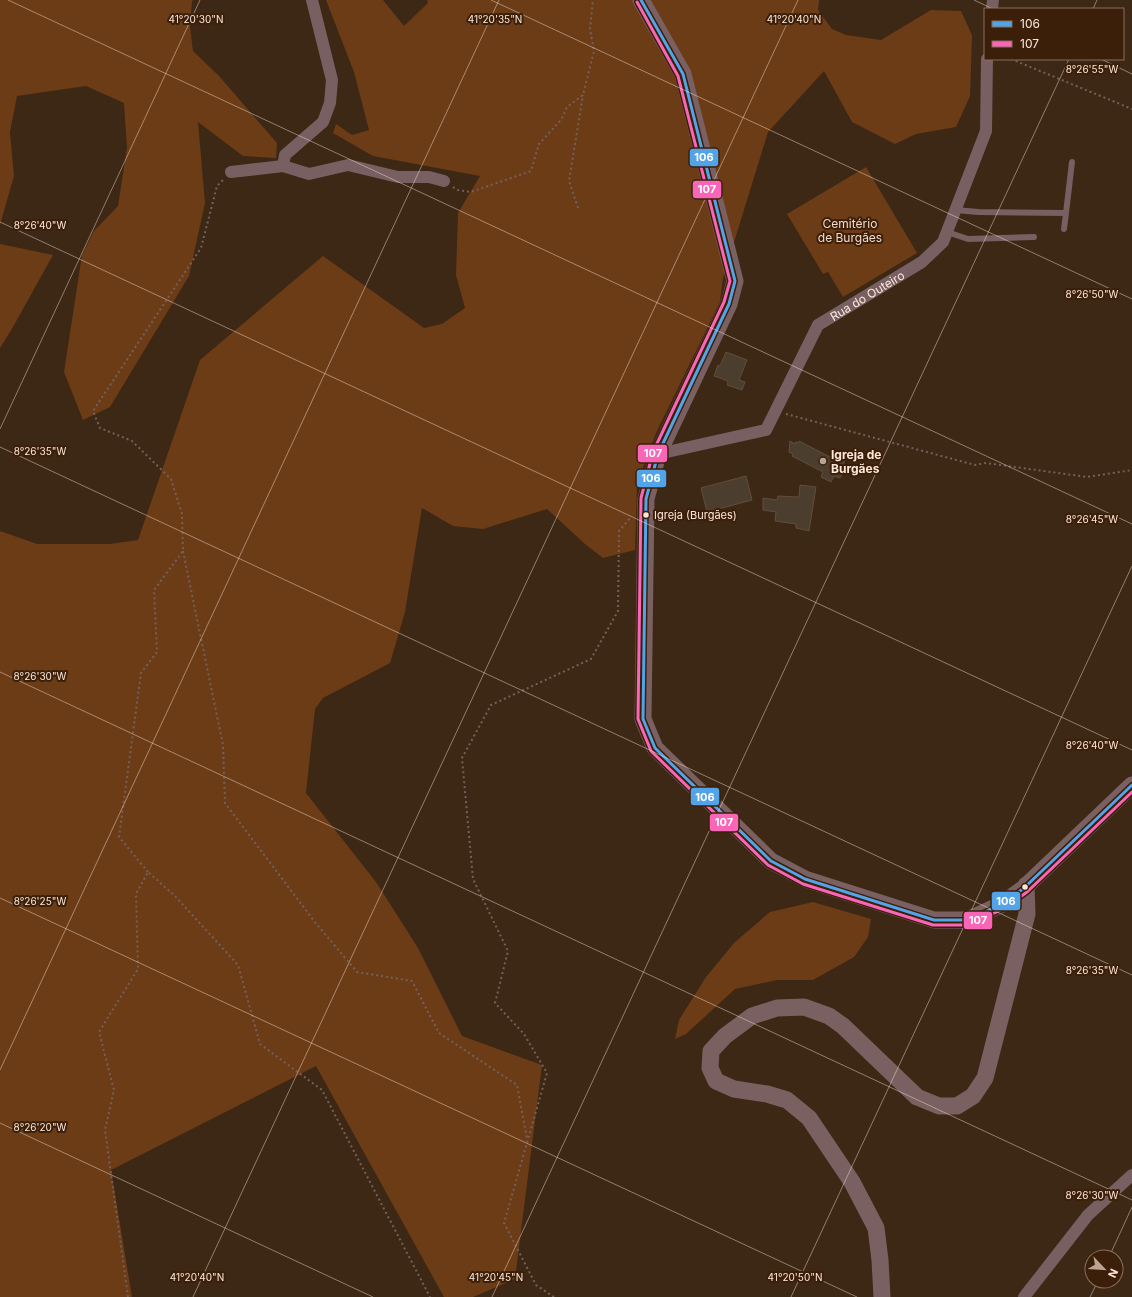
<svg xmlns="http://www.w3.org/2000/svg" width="1132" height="1297" viewBox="0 0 1132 1297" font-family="Inter,sans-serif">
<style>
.green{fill:#6c3c17}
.building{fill:#4c3e2f;stroke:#604e3a}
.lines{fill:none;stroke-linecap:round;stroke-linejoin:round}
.path{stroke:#74615d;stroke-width:2;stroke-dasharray:2 3;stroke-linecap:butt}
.lane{stroke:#775f62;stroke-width:6}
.street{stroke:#775f62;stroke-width:12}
.secondary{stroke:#7a6061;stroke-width:17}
.bus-1-casing{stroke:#3c1f09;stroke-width:6}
.bus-2-casing{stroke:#3c1f09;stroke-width:6}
.bus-1{stroke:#53a3e8;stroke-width:3}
.bus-2{stroke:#fa66b7;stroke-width:3}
.ticks{fill:none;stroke:#fce8db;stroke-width:1;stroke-opacity:0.45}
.poi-dot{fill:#b9a496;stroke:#3c1f09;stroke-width:1.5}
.bus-dot{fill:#fce8db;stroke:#3c1f09;stroke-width:1.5}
.labels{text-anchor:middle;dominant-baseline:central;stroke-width:4;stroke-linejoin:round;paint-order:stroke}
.bus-label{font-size:11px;fill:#fce8db;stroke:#3c1f09;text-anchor:start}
.park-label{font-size:12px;fill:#f2d9c9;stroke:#3c1f09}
.street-label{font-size:12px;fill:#fce8db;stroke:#3c1f09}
.poi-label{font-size:12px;font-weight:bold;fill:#fce8db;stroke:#3c1f09;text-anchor:start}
.ticks-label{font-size:10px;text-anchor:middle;fill:#fce8db;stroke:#3c1f09;stroke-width:4;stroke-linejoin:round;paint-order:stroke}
.line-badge{stroke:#3c1f09;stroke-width:1.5}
.badge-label{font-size:11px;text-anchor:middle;font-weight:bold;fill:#fff}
</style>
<rect width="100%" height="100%" fill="#3d2715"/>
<path class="green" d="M0,0H194L192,1L190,27L193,51L219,76L277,143L276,158L243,156L198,122L205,203L189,276L110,407L83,420L64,372L82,255L94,231L118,206L127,148L124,103L86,86L17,96L10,132L14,176L0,225Z
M326,0H383L404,26L428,3L427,0H819L818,10L832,29L846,35L881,40L931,10L961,11L972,35L970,96L956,127L916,134L895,144L852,122L824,71L768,132L723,278L720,302L656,433L637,484L635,550L603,558L585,544L547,509L483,529L453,526L422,508L405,612L390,663L323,698L315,709L306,793L376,882L418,948L462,1036L542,1065L515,1279L473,1297H444L316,1066L111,1170L132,1297H0V531L37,544H110L138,540L200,360L323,256L424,328L442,324L465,308L456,275L458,213L480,176L373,156L333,133L336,124L352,135L369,130L354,72Z
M866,167L917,253L843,297L828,272L823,274L787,214Z
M0,244L53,255L13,327L0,348Z
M813,902L871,919L868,937L854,957L813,980H777L735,989L686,1034L675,1039L679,1020L706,977L735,942L770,912Z"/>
<path class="building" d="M726,352L747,360L739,380L745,382L742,390L727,385L728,381L714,376L718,365L720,366Z
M790,441L795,444L796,442L798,443L799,441L830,457L833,450L847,457L843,464L846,466L840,478L834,476L831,482L821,477L823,472L792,456L793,454L789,452Z
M746,476L752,500L707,512L701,488Z
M800,485L816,487L809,531L796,528V524L775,521L776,512L763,510V498L777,500L778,496L799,497Z"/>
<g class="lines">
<path class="path" d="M1011,59L1132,109
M453,187L458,190L471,192L531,171L539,144L561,120L567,107L583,95L594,51L590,29L593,0
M578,208L569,181L583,95
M786,414L975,465L986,463L1087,477L1132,470
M183,551L223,745L225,803L314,921L357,972L412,981L439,1033L517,1085L527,1139
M148,872L119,837L141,673L157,652L154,590L183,551L182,514L171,479L132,441L100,428L93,411L201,248L217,186L223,180
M128,1297L105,1130L114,1090L99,1032L138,969L136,894L148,872L174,895L238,965L260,1044L322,1090L430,1297
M554,1297L536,1285L504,1223L547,1073L524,1034L495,1003L508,951L473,879L462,758L491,705L591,659L618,611L619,531L631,517"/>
<path class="lane" d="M956,210L978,212L1066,213L1072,162
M1064,229L1066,213
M947,232L968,239L1034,237"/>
<g class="street">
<path d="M312,0L332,80L330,103L323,122L285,155L283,166L309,174L348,165L398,177H429L444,181"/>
<path d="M992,9L993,0"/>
<path d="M231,172L283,166"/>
<path id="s1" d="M658,454L766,430L818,325L922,262L943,242L986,131L987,59"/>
<path d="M1024,1297L1088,1215L1132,1175"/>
</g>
<path class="secondary" d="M641,0L683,74L735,281L729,304L658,454L646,499L643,719L655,748L771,861L805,879L934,920H968L1002,904L1024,888L1132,785
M882,1297L880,1260L876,1228L852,1182L809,1118L787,1100L767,1094L734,1089L716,1081L710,1068L711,1051L725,1036L752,1016L777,1008L804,1007L829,1016L843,1026L917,1097L939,1106H957L973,1096L985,1078L1027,914L1026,885"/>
<defs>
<path id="bus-1" d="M641,0L683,74L735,281L729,304L658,454L646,499L643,719L655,748L771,861L805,879L934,920H968L1002,904L1024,888L1132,785"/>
<path id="bus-2" d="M637,2L678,76L730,281L724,302L653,452L641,498L638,719L651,751L768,865L803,884L933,925H969L1005,908L1027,892L1132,792"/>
</defs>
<use href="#bus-1" class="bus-1-casing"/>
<use href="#bus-2" class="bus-2-casing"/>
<use href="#bus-1" class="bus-1"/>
<use href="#bus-2" class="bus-2"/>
</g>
<path class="ticks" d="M8,0L1132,524M491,0L1132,299M974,0L993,9M1093,9L1097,0M1101,59L1132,74M0,222L1132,750M0,429L200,0M0,447L1132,975M0,672L1132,1200M0,898L857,1297M0,1070L499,0M0,1123L373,1297M1109,1257L1132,1207M193,1297L798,0M492,1297L1069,59M791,1297L1132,566M1090,1297L1098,1281"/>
<circle class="poi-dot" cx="823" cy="461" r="4"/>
<g class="bus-dot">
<circle cx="646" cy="515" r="3.5"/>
<circle cx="1025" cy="887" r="3.5"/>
</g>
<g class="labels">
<g class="bus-label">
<text x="654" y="515">Igreja (Burgães)</text>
</g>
<g class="park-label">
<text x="850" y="223">Cemitério<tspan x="850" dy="14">de Burgães</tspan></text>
</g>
<g class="street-label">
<text stroke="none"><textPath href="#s1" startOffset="285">Rua do Outeiro</textPath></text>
</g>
<g class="poi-label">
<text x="831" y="454">Igreja de<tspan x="831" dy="14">Burgães</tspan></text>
</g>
</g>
<g class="ticks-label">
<text x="196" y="23">41°20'30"N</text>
<text x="495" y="23">41°20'35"N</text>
<text x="794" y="23">41°20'40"N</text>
<text x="1092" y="73">8°26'55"W</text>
<text x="40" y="229">8°26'40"W</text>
<text x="1092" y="298">8°26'50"W</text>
<text x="40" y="455">8°26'35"W</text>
<text x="1092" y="523">8°26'45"W</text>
<text x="40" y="680">8°26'30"W</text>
<text x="1092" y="749">8°26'40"W</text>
<text x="40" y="905">8°26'25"W</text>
<text x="1092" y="974">8°26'35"W</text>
<text x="40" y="1131">8°26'20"W</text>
<text x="1092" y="1199">8°26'30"W</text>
<text x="197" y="1281">41°20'40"N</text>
<text x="496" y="1281">41°20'45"N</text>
<text x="795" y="1281">41°20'50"N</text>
</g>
<g class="line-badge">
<rect x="689" y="148" width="30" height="19" rx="4" fill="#53a3e8"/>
<rect x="692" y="180" width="30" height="19" rx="4" fill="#fa66b7"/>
<rect x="637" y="444" width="31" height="19" rx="4" fill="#fa66b7"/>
<rect x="636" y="469" width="31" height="19" rx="4" fill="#53a3e8"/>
<rect x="690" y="787" width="30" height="19" rx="4" fill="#53a3e8"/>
<rect x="709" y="813" width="30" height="19" rx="4" fill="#fa66b7"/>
<rect x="991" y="891" width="30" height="20" rx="4" fill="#53a3e8"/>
<rect x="963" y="911" width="30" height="19" rx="4" fill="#fa66b7"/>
</g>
<g class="badge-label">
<text x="704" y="161">106</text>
<text x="707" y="193">107</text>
<text x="653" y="457">107</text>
<text x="651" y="482">106</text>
<text x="705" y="801">106</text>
<text x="724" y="826">107</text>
<text x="1006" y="905">106</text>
<text x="978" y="924">107</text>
</g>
<rect x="984" y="8" width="140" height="52" fill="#3c1f09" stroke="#896f5d"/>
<rect x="992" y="21" width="20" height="6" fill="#53a3e8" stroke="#896f5d"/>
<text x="1020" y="28" font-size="12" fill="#fce8db">106</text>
<rect x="992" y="41" width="20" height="6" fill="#fa66b7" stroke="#896f5d"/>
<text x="1020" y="48" font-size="12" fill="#fce8db">107</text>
<g transform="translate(1104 1269) rotate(115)"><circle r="19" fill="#3c1f09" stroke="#896f5d"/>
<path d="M0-3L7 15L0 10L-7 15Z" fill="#b9a496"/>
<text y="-6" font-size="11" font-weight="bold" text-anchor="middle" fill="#fce8db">N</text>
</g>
</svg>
